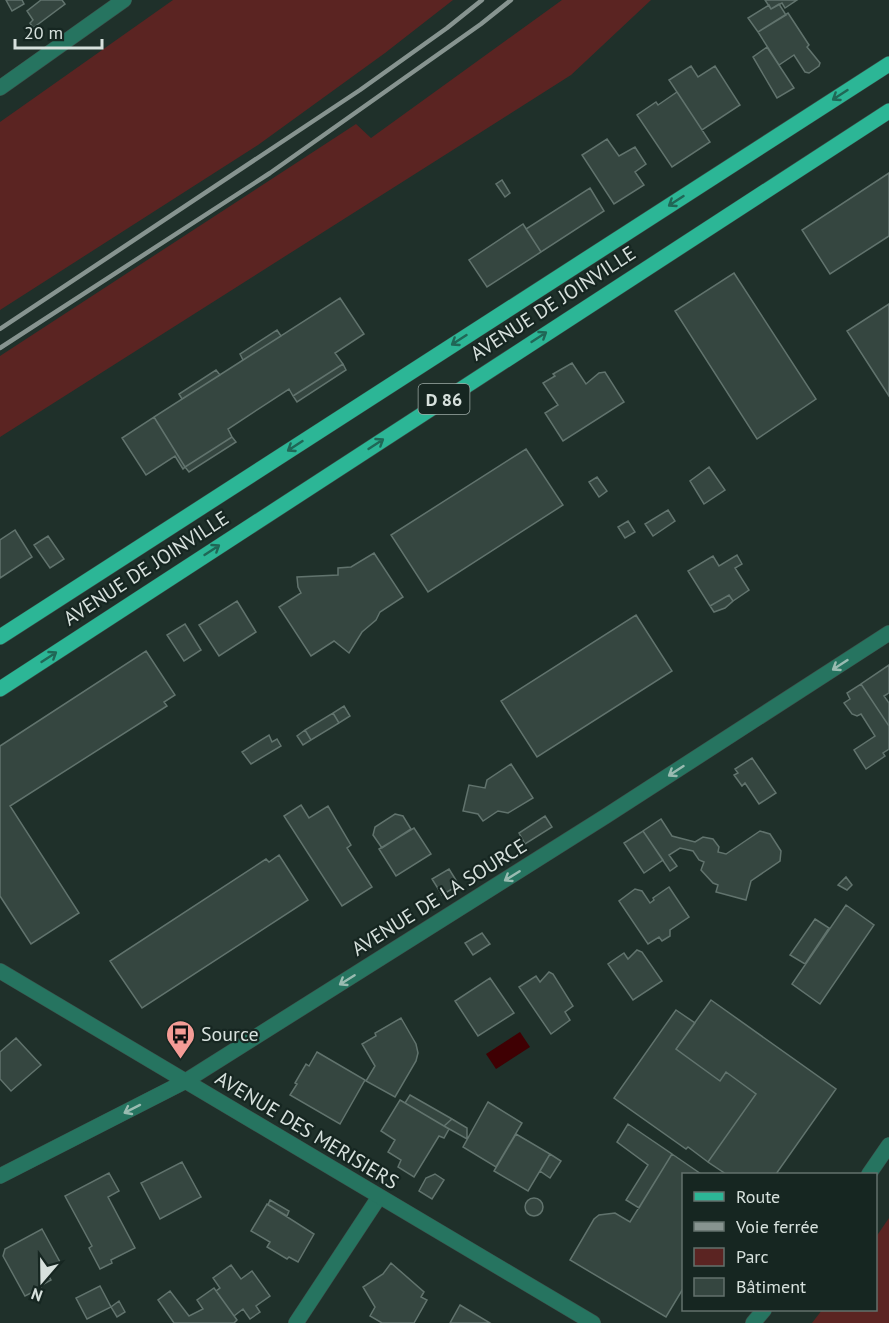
<svg xmlns="http://www.w3.org/2000/svg" width="889" height="1323" viewBox="0 0 889 1323" font-family="'PT Sans',sans-serif">
<style>
.green{fill:#5b2422}
.water{fill:#3f0003}
.building{fill:#354640;stroke:#61736d;stroke-width:1.5}
.lines{fill:none;stroke-linecap:round;stroke-linejoin:round}
.lane-casing{stroke:#3c4c47;stroke-width:16}
.street-casing{stroke:#3c4c47;stroke-width:16}
.primary-casing{stroke:#3c4c47;stroke-width:16}
.lane{stroke:#267460;stroke-width:15}
.street{stroke:#267460;stroke-width:15}
.primary{stroke:#2cb696;stroke-width:15}
.rail{stroke:#879490;stroke-width:4.5}
.oneway{stroke:#206756}
.oneway2{stroke:#99bbb1}
.labels{text-anchor:middle;dominant-baseline:central;stroke-width:4.5;stroke-linejoin:round;paint-order:stroke}
.shield{fill:#162621;stroke:#9da9a5;stroke-width:1.5}
.shield-label{font-size:18px;font-weight:bold;fill:#d7e1dd}
.street-label{font-size:20px;fill:#d7e1dd;stroke:#162621}
.poi-label{font-size:20px;fill:#d7e1dd;stroke:#162621;text-anchor:start}
</style>
<rect width="100%" height="100%" fill="#1f302a"/>
<path class="green" d="M173,0H453L385,53L258,145L0,310V122Z
M562,0H651L571,75L0,437V356L356,124L371,138Z
M889,1218V1323H812L822,1310H876V1237Z"/>
<path class="water" d="M520,1032L530,1047L496,1069L486,1054Z"/>
<path class="building" d="M6,0H22L24,4L12,11Z
M41,0H62L65,4L33,28L30,23L33,20L27,11Z
M765,0H797L785,8L782,3L771,9Z
M779,4L786,15L758,32L748,18L769,5L771,9Z
M788,13L809,45L807,47L820,63L819,66L809,73L805,72L794,55L779,65L758,32Z
M767,47L794,88L777,98L753,57Z
M691,66L698,77L715,66L740,105L702,130L669,80Z
M677,92L710,142L672,167L637,115L656,102L658,105Z
M607,139L619,156L635,147L646,164L635,172L644,185L614,204L582,155Z
M889,173V236L830,274L802,230Z
M502,180L510,193L505,197L496,184Z
M590,188L604,211L541,252L526,229Z
M523,224L541,252L487,287L469,260Z
M734,273L816,399L757,439L675,311Z
M340,298L364,334L335,353L343,364L293,396L289,389L228,429L232,437L185,467L154,417Z
M889,304V396L847,331Z
M277,330L281,336L243,360L240,354Z
M572,363L586,384L599,373L605,372L624,402L563,441L545,413L558,405L543,383L555,376L553,374Z
M343,364L346,370L297,402L293,396Z
M216,370L220,375L182,399L179,394Z
M154,417L185,467L183,469L175,456L146,475L122,438Z
M232,437L236,442L189,472L185,467Z
M526,449L563,505L428,592L391,535Z
M709,467L725,490L704,504L690,481Z
M597,477L607,491L599,497L589,482Z
M668,510L675,521L653,536L645,524Z
M628,521L635,532L625,538L618,527Z
M15,530L32,557L0,578V540Z
M48,536L64,559L50,568L34,545Z
M374,553L403,597L380,612L376,620L362,632L349,653L334,641L311,656L279,607L301,593L298,587L297,577L338,575V568L351,567Z
M737,555L742,564L735,568L749,590L733,601L729,595L710,606L688,571L713,556L719,566Z
M729,595L733,601L725,608L714,612L710,606Z
M237,601L256,632L219,656L199,625Z
M636,615L672,671L537,757L501,701Z
M185,624L201,650L184,661L167,635Z
M146,651L175,695L164,702L167,706L10,806L79,913L31,944L0,896V746Z
M889,665V693L884,696L889,703V726L861,684Z
M861,684L889,726V749L883,753L885,756L866,769L854,750L875,736L861,714L857,716L852,714L844,703L850,699L847,693Z
M344,706L350,716L339,723L333,713Z
M333,713L339,723L311,740L305,730Z
M305,730L311,740L303,745L297,736Z
M269,735L272,742L277,739L281,746L251,764L242,752Z
M752,758L776,793L759,804L745,783L742,786L734,775L738,773L735,769Z
M511,764L533,798L508,813L498,811L483,821L478,814L463,811L469,785L485,788L487,780Z
M301,805L309,818L328,806L351,845L347,848L372,887L342,906L284,816Z
M395,814L403,816L411,829L382,848L373,835L375,827Z
M545,816L552,827L525,844L519,833Z
M661,819L672,836L695,842L703,837L713,839L719,847L718,852L726,854L760,831L770,834L781,851L780,861L751,881L746,900L716,892L718,885L713,883L701,870L704,862L699,860L693,851L680,848L669,855L677,866L670,871L643,831Z
M414,828L431,854L396,876L379,849Z
M643,831L663,860L644,873L624,843Z
M279,855L308,900L142,1008L110,961L266,859L269,862Z
M449,869L459,885L442,895L432,879Z
M846,877L852,885L847,890L838,885Z
M669,887L689,917L670,930V936L662,941L659,937L648,944L619,901L635,889L642,891L650,903L654,900L653,898Z
M846,905L874,925L820,1004L792,984Z
M815,919L829,928L805,964L790,955Z
M482,933L490,944L473,955L465,943Z
M637,950L642,952L662,981L633,1000L608,964L624,953L628,959Z
M549,972L553,974L573,1006L565,1012L570,1020L551,1034L519,987L536,976L540,982Z
M490,978L514,1013L478,1036L455,1001Z
M711,1000L836,1089L776,1174H726L708,1162L756,1094L726,1072L720,1081L676,1049Z
M676,1010L695,1023L676,1049L720,1081L726,1072L756,1094L708,1162L688,1147L686,1149L614,1098Z
M401,1018L416,1044L418,1053L416,1061L395,1097L366,1081L375,1066L362,1044L376,1036L375,1033Z
M16,1038L41,1065L11,1091L0,1079V1052Z
M317,1052L365,1080L340,1124L290,1095L297,1084L295,1083L306,1064L309,1066Z
M410,1095L452,1119L444,1126L405,1103Z
M400,1100L449,1129L444,1138L439,1136L414,1177L398,1167L401,1160L388,1152L395,1140L381,1131Z
M488,1102L522,1123L496,1167L463,1147Z
M452,1119L467,1128V1139L444,1126Z
M628,1124L672,1154L639,1208L626,1200L648,1165L617,1142Z
M516,1134L550,1154L528,1191L494,1171Z
M550,1154L561,1161L550,1178L540,1171Z
M672,1154L701,1174H684V1287L666,1317L570,1260L594,1219L599,1215L615,1213L630,1222Z
M182,1162L201,1197L160,1219L141,1183Z
M109,1173L119,1191L108,1197L135,1248L111,1260L112,1263L100,1269L89,1248L92,1246L65,1196Z
M435,1174L444,1180L432,1199L419,1191L426,1178Z
M525 1207a9 9 0 1 1 18 0a9 9 0 1 1-18 0Z
M270,1200L289,1211L287,1216L268,1205Z
M267,1204L314,1234L298,1262L289,1257L287,1259L267,1247L270,1242L251,1231Z
M42,1229L60,1262L45,1270L51,1280L40,1286L41,1288L25,1296L3,1256L5,1249Z
M391,1263L424,1292L421,1297L427,1300L414,1323H382L370,1316L375,1307L363,1287L383,1274Z
M231,1265L241,1279L252,1271L270,1296L256,1306L260,1312L250,1319L243,1309L234,1316L216,1291L220,1288L213,1278Z
M100,1286L111,1307L87,1319L76,1298Z
M214,1288L237,1320L234,1323H174L158,1300L170,1291L189,1316L203,1309L197,1300Z
M119,1301L125,1312L117,1317L111,1307Z
M460,1305L490,1323H450Z"/>
<g class="lines">
<defs>
<path id="lane" d="M296,1323L379,1197"/>
<path id="street" d="M0,88L124,0
M0,971L593,1323
M869,1174L889,1145
M0,1176L184,1082L606,816L889,633
M753,1323L764,1310"/>
<path id="primary" d="M0,637L889,64
M0,689L889,111"/>
</defs>
<use href="#lane" class="lane-casing"/>
<use href="#street" class="street-casing"/>
<use href="#primary" class="primary-casing"/>
<use href="#lane" class="lane"/>
<use href="#street" class="street"/>
<use href="#primary" class="primary"/>
<path class="rail" d="M0,329L360,90L447,28L482,0
M0,348L270,173L481,24L511,0"/>
</g>
<defs><path id="oneway-shaft" d="M-6 0H5M1.5-3L5.5 0L1.5 3" fill="none" stroke-width="1.6" stroke-linecap="round" stroke-linejoin="round" transform="scale(1.5)"/></defs>
<g class="oneway">
<use href="#oneway-shaft" transform="translate(840 95) rotate(147)"/>
<use href="#oneway-shaft" transform="translate(676 201) rotate(147)"/>
<use href="#oneway-shaft" transform="translate(539 337) rotate(-33)"/>
<use href="#oneway-shaft" transform="translate(459 340) rotate(147)"/>
<use href="#oneway-shaft" transform="translate(376 444) rotate(-33)"/>
<use href="#oneway-shaft" transform="translate(295 446) rotate(147)"/>
<use href="#oneway-shaft" transform="translate(212 550) rotate(-33)"/>
<use href="#oneway-shaft" transform="translate(49 657) rotate(-33)"/>
</g>
<g class="oneway2">
<use href="#oneway-shaft" transform="translate(840 665) rotate(147)"/>
<use href="#oneway-shaft" transform="translate(676 771) rotate(147)"/>
<use href="#oneway-shaft" transform="translate(512 876) rotate(148)"/>
<use href="#oneway-shaft" transform="translate(347 980) rotate(148)"/>
<use href="#oneway-shaft" transform="translate(132 1109) rotate(153)"/>
</g>
<defs>
<symbol id="bus-pin" viewBox="-11 -11 22 30"><path d="M0 17L-7.5 6A9.5 9.5 0 1 1 7.5 6Z" fill="#f59c96" stroke="#162621"/><path d="M-5-6H5V4H4V6H2V4H-2V6H-4V4H-5ZM-3.5-4V0h7V-4ZM-3.5 1.2v1.5H-2V1.2ZM2 1.2v1.5H3.5V1.2Z" fill="#111"/></symbol>
</defs>
<g fill-rule="evenodd">
<use href="#bus-pin" x="164" y="1018" width="33" height="45"/>
</g>
<g class="labels">
<rect class="shield" x="418.5" y="384" width="51" height="30" rx="4.5"/>
<g class="shield-label">
<text x="444" y="399">D 86</text>
</g>
<g class="street-label">
<text transform="translate(553 303) rotate(-33)">AVENUE DE JOINVILLE</text>
<text transform="translate(146 568) rotate(-33)">AVENUE DE JOINVILLE</text>
<text transform="translate(439 897) rotate(-32)">AVENUE DE LA SOURCE</text>
<text transform="translate(307 1130) rotate(31)">AVENUE DES MERISIERS</text>
</g>
<g class="poi-label">
<text x="201" y="1034">Source</text>
</g>
</g>
<rect x="682" y="1173" width="195" height="138" fill="#162621" stroke="#63716c" stroke-width="1.5"/>
<rect x="694" y="1192" width="30" height="9" fill="#2cb696" stroke="#63716c" stroke-width="1.5"/>
<text x="736" y="1203" font-size="18" fill="#d7e1dd">Route</text>
<rect x="694" y="1222" width="30" height="9" fill="#879490" stroke="#63716c" stroke-width="1.5"/>
<text x="736" y="1233" font-size="18" fill="#d7e1dd">Voie ferrée</text>
<rect x="694" y="1248" width="30" height="18" fill="#5b2422" stroke="#63716c" stroke-width="1.5"/>
<text x="736" y="1263" font-size="18" fill="#d7e1dd">Parc</text>
<rect x="694" y="1278" width="30" height="18" fill="#354640" stroke="#63716c" stroke-width="1.5"/>
<text x="736" y="1293" font-size="18" fill="#d7e1dd">Bâtiment</text>
<g transform="translate(42 1281) rotate(200)" stroke="#162621" stroke-width="4.5" paint-order="stroke">
<path d="M0-4.5L10 22L0 15L-10 22Z" fill="#d7e1dd"/>
<text y="-9" font-size="16" font-weight="bold" text-anchor="middle" fill="#d7e1dd">N</text>
</g>
<path d="M15 39v9h87v-9" fill="none" stroke="#d7e1dd" stroke-width="3"/>
<text x="24" y="39" font-size="18" fill="#d7e1dd" stroke="#162621" stroke-width="4.5" paint-order="stroke">20 m</text>
</svg>
